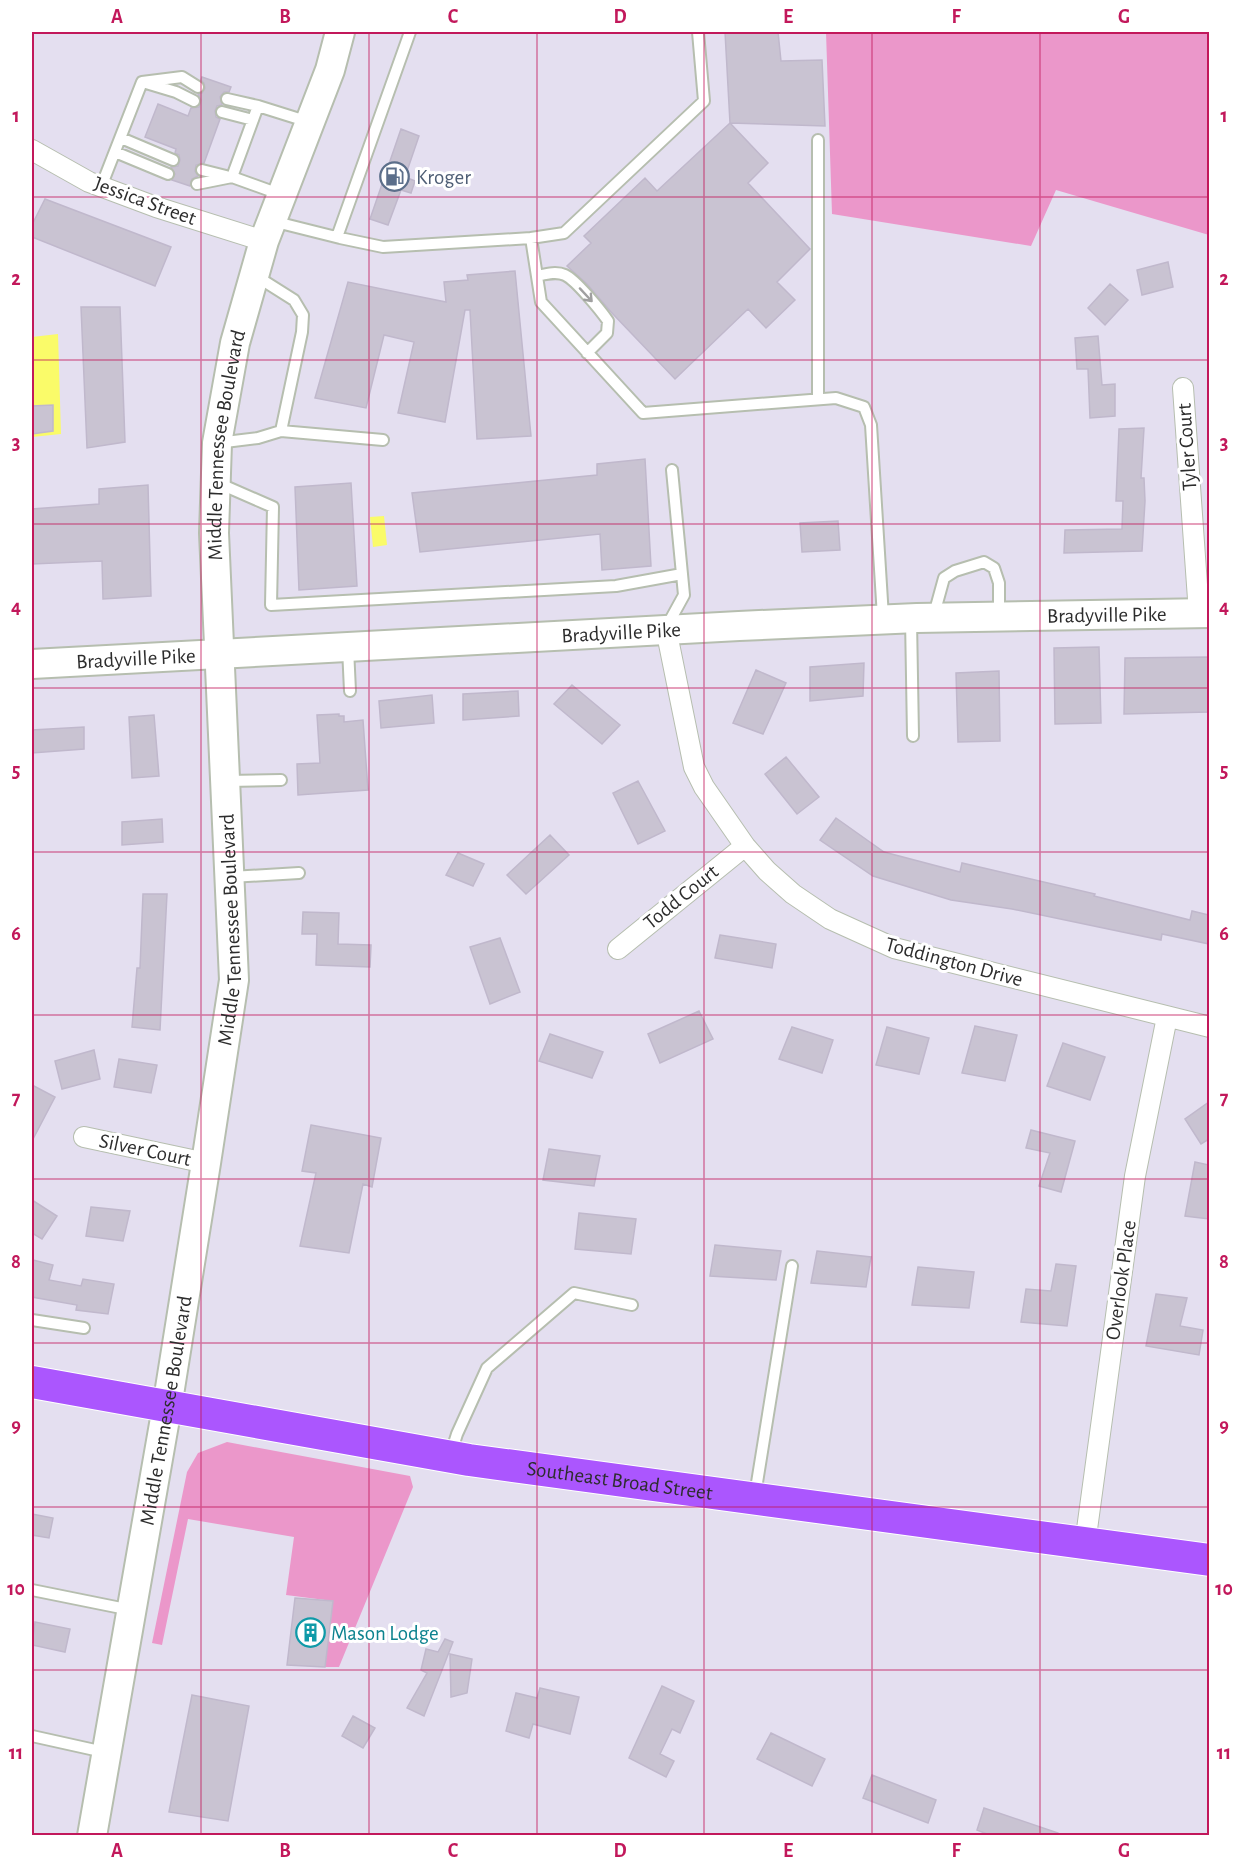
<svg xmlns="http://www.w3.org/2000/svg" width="1241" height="1867" viewBox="0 0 1241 1867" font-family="'Alegreya Sans',sans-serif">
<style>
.green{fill:#eb97ca}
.water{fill:#fafb69}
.building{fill:#c9c3d2;stroke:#c0b8cc;stroke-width:1.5}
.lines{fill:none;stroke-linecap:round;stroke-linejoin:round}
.service-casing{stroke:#b6beaf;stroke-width:14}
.minor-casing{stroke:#b6beaf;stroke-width:22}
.secondary-casing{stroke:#b6beaf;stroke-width:32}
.primary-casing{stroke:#fff;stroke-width:34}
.service{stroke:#fff;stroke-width:10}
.minor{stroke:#fff;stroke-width:20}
.secondary{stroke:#fff;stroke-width:28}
.primary{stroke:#ab56fe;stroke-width:32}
.oneway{stroke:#a0a0a0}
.grid{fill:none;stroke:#c2185b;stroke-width:1.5;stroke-opacity:0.55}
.labels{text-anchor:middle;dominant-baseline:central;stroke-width:6;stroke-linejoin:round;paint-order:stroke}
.service-label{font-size:21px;fill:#4e5e75;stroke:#fff;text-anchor:start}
.street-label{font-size:21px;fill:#2d2d2d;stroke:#fff}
.culture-label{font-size:21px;fill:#0d838f;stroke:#fff;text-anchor:start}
.neatline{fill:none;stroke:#c2185b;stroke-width:2}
.grid-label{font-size:20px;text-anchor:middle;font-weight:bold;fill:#c2185b}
</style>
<rect width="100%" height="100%" fill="#e4dff0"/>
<path class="green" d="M826,32H1209V235L1056,190L1031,246L832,214Z
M227,1442L410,1476L413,1487L339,1667H325L333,1601L286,1595L294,1537L188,1519L162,1645L152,1643L187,1472L198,1453Z"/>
<path class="water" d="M58,334L61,434L32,437V337Z
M384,516L387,545L373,547L370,517Z"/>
<path class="building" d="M725,32H778L781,61L822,60L825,126L730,123Z
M202,77L231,87L229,92H224L220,97L222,105L217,106L215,111L216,117L220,119L204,163L196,165L195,171L198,176L192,179L190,186L172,180L175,174L171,167L178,166L180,160L179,155L175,153L176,149L145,137L158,104L188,116L191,108L199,107L201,100L198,94L202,93L205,88L204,83L201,80Z
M730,123L768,163L748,183L810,249L777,282L795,300L766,328L748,309L675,379L611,312L587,284L567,266L591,243L584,236L645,178L657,191Z
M401,129L419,136L405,177L415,181L411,193L401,190L388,225L370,219Z
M45,199L171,247L155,286L32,237V225Z
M1168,262L1173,287L1142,295L1137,270Z
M515,271L531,436L477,439L470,310H465L445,422L398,413L414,342L384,335L366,408L315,398L348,282L446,302L444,282L468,280L467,275Z
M1110,284L1128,300L1105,325L1088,308Z
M81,307H120L125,442L87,448Z
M1098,336L1102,385L1115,384V416L1090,418L1088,369H1077L1075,338Z
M53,405V431L32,434V406Z
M1144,428L1141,478H1144L1145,501L1142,551L1064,553L1065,530L1122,529L1123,501H1116L1119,429Z
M645,459L651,566L602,570L600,534L420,552L412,493L597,475V464Z
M351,483L357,586L299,590L295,487Z
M148,485L151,596L103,599L102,561L32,564V509L99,504V489Z
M838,521L840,550L802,552L800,523Z
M1099,647L1101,723L1055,724L1054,648Z
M1209,657V712L1124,714L1125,658Z
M864,663L863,696L810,701V667Z
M756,670L786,683L763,734L733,723Z
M999,671L1000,741L958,742L956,673Z
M572,685L620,725L602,744L554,704Z
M518,691L519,716L463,720V694Z
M432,695L434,723L381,728L379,701Z
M339,714V716H344V722L363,720L368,790L298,795L297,764L320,763L317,715Z
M154,715L159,776L132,778L129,717Z
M84,727V749L32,753V730Z
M786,757L819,797L797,814L765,774Z
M638,781L665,831L638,844L613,793Z
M836,818L884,852L960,872L962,863L1095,894L1094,896L1190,920L1192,911L1209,915V944L1162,934L1161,940L1012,909L951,900L873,876L820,840Z
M162,819L163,842L122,845V822Z
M550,835L569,855L526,894L507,875Z
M458,853L484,864L473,886L446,875Z
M143,894H167L160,1030L132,1027L137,968H140Z
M303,912L339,913L338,944L371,945L370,967L316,965L317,934H302Z
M720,935L776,944L772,968L715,958Z
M500,938L520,992L490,1004L470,947Z
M699,1011L713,1039L660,1063L648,1034Z
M975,1026L1017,1035L1005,1081L962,1073Z
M792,1027L833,1040L822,1073L779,1059Z
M887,1027L929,1038L919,1074L876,1065Z
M550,1034L603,1052L592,1078L539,1061Z
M1063,1043L1105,1057L1090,1100L1047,1086Z
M94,1050L100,1079L62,1089L55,1061Z
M119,1059L157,1065L151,1093L114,1087Z
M32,1085L55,1097L32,1141Z
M1209,1102V1139L1201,1144L1185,1119Z
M311,1125L381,1138L372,1187L363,1184L349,1253L300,1246L316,1173L302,1171Z
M1031,1130L1075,1141L1061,1192L1039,1186L1050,1153L1026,1148Z
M549,1149L600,1156L594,1186L543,1180Z
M1195,1162L1209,1165V1219L1185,1216Z
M32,1200L57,1216L42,1239L32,1233Z
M91,1207L130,1211L123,1241L86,1236Z
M579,1213L636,1219L631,1254L575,1249Z
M715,1245L781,1251L776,1280L710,1276Z
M817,1251L871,1257L866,1287L811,1283Z
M33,1260L53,1265L49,1280L81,1286L83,1279L114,1284L108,1314L76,1310L77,1305L32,1297Z
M1056,1264L1076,1266L1067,1326L1021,1322L1026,1289L1051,1291Z
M918,1267L974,1272L969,1308L912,1305Z
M1156,1294L1187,1298L1180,1326L1203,1330L1199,1355L1146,1346Z
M32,1514L53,1518L49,1538L32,1535Z
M295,1598L333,1601L325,1667L287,1665Z
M35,1622L70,1629L65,1652L32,1645Z
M445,1639L453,1642L424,1716L407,1708L427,1673L421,1670L426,1649L438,1652Z
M450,1654L472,1659L467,1693L451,1697Z
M662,1686L694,1701L680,1733L672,1729L660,1754L674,1761L666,1777L629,1758Z
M540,1688L579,1697L570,1734L533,1724L529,1738L506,1731L516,1693L537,1698Z
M192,1695L249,1706L228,1821L169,1812Z
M353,1716L375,1728L363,1748L342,1736Z
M771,1733L825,1759L812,1786L757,1759Z
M872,1775L936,1800L928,1823L863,1798Z
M984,1808L1058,1833V1836H992L977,1830Z"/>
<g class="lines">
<defs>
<path id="service" d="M146,83L176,92L194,101
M227,99L258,106
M222,112L253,120
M121,138L173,160
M115,152L168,174
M202,170L226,176
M197,184L232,177
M101,187L142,82L182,77L198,87
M282,195L232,177L258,106L309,122
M272,221L340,238L383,247L531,238L564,233L704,101L698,32
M337,237L410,32
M531,238L541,302L643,413L836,398L864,407L871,425L883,617
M537,276C546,274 556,271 565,275C576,280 601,311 608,321L607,333L587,353
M818,399V140
M281,431L383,440
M217,443L258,438L281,431L302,332L303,315L294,300L256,276
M218,483L273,507L271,605L616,586L682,574
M933,618L944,578L955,571L984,562L994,568L999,583V615
M911,619L913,736
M667,626L684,595L672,470
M348,648L350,691
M226,781L281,780
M231,877L299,873
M32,1320L84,1328
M451,1453L457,1434L487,1368L574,1293L632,1305
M755,1495L792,1266
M32,1590L131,1610
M32,1736L104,1752"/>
<path id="minor" d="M32,150L89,182L156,207L264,241
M1183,388L1199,613
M666,629L694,767L704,787L745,846L767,871L793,894L830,919L894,948L1210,1027
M618,949L745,846
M84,1137L206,1163
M1085,1544L1135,1176L1167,1017"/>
<g id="secondary">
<path id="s1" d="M32,664L739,626L917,618L1210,613"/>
<path id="s2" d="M92,1836L167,1407L206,1163L234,980L214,533L217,443L235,343L264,241L330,70L340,32"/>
</g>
<g id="primary">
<path id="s3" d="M32,1382L469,1460L1210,1560"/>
</g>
</defs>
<use href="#service" class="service-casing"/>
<use href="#minor" class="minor-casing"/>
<use href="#secondary" class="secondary-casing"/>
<use href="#primary" class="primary-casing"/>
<use href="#service" class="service"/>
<use href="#minor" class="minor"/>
<use href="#secondary" class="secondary"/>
<use href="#primary" class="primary"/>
</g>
<defs><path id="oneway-shaft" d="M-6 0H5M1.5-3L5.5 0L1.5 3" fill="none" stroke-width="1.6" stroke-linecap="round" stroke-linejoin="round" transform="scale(1.5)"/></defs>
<use class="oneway" href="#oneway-shaft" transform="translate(586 295) rotate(47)"/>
<path class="grid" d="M201,32V1836M369,32V1836M537,32V1836M704,32V1836M872,32V1836M1040,32V1836M32,197H1210M32,360H1210M32,524H1210M32,688H1210M32,852H1210M32,1015H1210M32,1179H1210M32,1343H1210M32,1507H1210M32,1670H1210"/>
<defs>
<symbol id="fuel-ring" viewBox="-11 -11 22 22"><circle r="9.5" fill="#fff" stroke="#5c6f8a" stroke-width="1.5"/><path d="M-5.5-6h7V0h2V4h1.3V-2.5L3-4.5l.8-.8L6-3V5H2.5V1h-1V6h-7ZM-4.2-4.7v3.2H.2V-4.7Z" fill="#5c6f8a"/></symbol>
<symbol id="building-ring" viewBox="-11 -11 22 22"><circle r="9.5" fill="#fff" stroke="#0f9aa8" stroke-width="1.5"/><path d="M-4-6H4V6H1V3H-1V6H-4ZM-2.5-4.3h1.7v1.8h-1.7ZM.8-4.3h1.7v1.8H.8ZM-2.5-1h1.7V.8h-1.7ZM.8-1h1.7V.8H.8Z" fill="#0f9aa8"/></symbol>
</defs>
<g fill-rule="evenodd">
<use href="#fuel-ring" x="378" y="160" width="33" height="33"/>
<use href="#building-ring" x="294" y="1616" width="33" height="33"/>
</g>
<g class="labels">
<g class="service-label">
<text x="416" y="177">Kroger</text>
</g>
<g class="street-label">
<text transform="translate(145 201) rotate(20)">Jessica Street</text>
<text stroke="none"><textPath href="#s2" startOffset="1404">Middle Tennessee Boulevard</textPath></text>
<text transform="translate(1187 447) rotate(-94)">Tyler Court</text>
<text stroke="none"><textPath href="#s1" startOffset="1076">Bradyville Pike</textPath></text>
<text stroke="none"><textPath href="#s1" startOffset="590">Bradyville Pike</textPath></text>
<text stroke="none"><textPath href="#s1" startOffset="104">Bradyville Pike</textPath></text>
<text transform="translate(681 897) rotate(-39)">Todd Court</text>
<text stroke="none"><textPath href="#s2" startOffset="918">Middle Tennessee Boulevard</textPath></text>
<text transform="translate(954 962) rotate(15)">Toddington Drive</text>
<text transform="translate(145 1150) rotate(12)">Silver Court</text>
<text transform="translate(1121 1280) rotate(-82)">Overlook Place</text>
<text stroke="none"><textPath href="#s2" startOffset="432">Middle Tennessee Boulevard</textPath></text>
<text stroke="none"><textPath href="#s3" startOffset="596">Southeast Broad Street</textPath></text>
</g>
<g class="culture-label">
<text x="331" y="1633">Mason Lodge</text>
</g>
</g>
<rect width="1241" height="1867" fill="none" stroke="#ffffff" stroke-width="66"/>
<rect x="33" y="33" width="1175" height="1801" class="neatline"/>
<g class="grid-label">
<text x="117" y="23">A</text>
<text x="285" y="23">B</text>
<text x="453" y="23">C</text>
<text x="620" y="23">D</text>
<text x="788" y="23">E</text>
<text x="956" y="23">F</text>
<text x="1124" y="23">G</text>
<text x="16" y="122">1</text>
<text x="1224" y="122">1</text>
<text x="16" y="285">2</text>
<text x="1224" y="285">2</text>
<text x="16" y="449">3</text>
<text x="1224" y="449">3</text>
<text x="16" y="613">4</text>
<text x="1224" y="613">4</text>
<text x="16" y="777">5</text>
<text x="1224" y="777">5</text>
<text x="16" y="940">6</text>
<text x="1224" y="940">6</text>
<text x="16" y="1104">7</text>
<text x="1224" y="1104">7</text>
<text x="16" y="1268">8</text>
<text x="1224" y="1268">8</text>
<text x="16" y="1432">9</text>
<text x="1224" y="1432">9</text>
<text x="16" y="1595">10</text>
<text x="1224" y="1595">10</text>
<text x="16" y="1759">11</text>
<text x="1224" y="1759">11</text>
<text x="117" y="1857">A</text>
<text x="285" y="1857">B</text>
<text x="453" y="1857">C</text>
<text x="620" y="1857">D</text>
<text x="788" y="1857">E</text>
<text x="956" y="1857">F</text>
<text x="1124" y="1857">G</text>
</g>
</svg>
